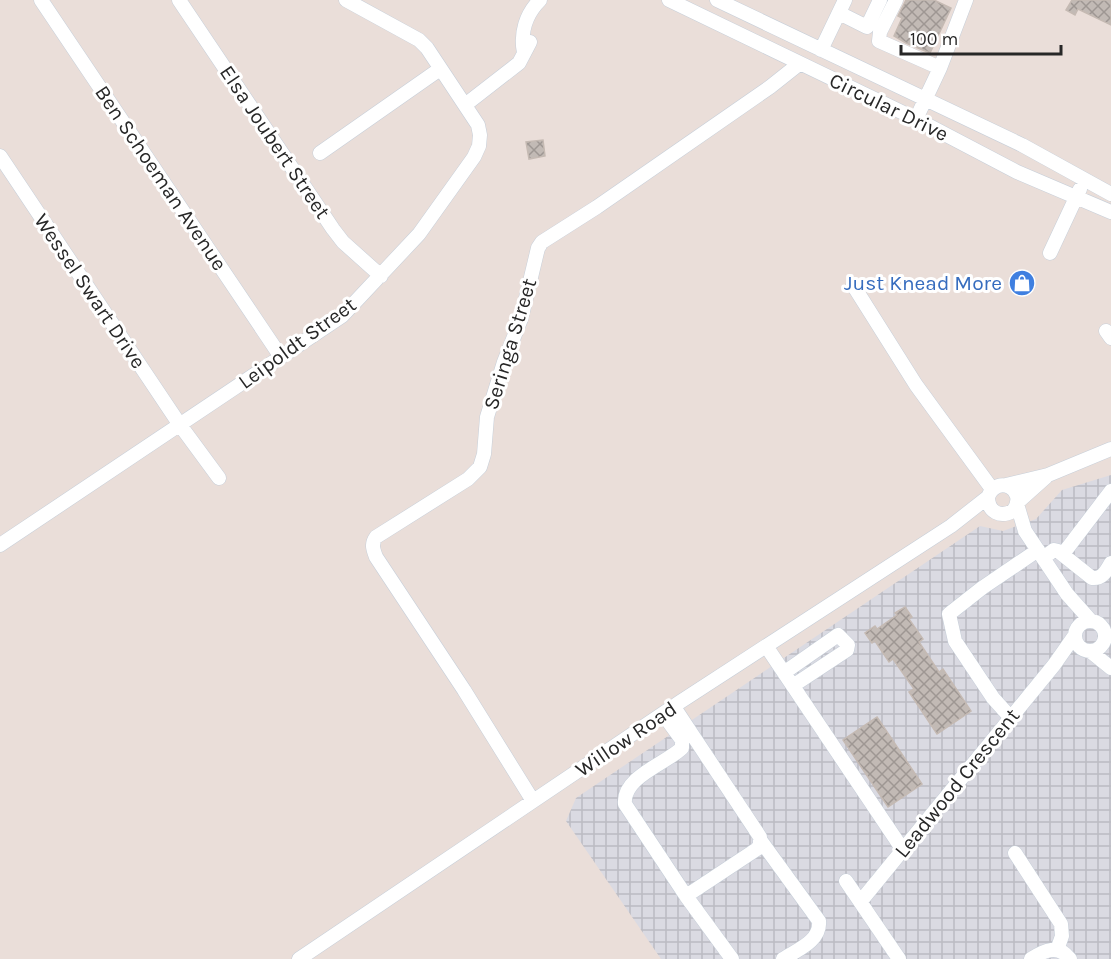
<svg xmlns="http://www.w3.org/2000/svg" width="1111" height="959" viewBox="0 0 1111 959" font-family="Karla,sans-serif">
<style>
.industrial{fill:url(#industrial-grid)}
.building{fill:url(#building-cross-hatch);stroke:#c5bab3;stroke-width:1.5}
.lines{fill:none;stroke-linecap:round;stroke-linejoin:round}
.minor-casing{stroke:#c7cfd9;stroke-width:15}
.minor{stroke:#fff;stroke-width:14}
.labels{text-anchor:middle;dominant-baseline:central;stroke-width:6;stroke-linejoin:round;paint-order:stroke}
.street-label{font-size:21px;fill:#272727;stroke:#fff}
.shop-label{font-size:21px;fill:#366cbe;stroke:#fff;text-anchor:end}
</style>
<defs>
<pattern id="industrial-grid" width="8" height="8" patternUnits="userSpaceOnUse" patternTransform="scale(1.5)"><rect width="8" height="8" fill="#dadae2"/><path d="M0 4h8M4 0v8" fill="none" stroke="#bbbbc2"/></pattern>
<pattern id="building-cross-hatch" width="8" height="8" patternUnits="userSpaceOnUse" patternTransform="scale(1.5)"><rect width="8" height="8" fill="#c2bab5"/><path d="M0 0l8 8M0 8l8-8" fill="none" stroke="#9e9793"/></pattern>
</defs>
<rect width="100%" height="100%" fill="#eaded9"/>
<path class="industrial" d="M1111,475V959H661L566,821L576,798L980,526L1003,531L1036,519L1062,490Z"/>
<path class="building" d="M906,0H934L951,8L930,53L906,43L894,36L902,18L898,16Z
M1072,0H1111V25L1078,9L1075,15L1066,10Z
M543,140L545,156L529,159L526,142Z
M905,607L912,617L909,619L923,639L919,642L939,672L943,669L971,711L937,734L909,692L914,689L893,659L889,662L875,641L872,643L865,633L875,626L877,629L897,615L895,613Z
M877,717L922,784L888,807L843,740Z"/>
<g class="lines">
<defs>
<path id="minor" d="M41,0L281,357
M179,0L333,229L343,242L381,276
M669,0L916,119L1017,172L1111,212
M717,0L1022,145L1111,194
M896,0L880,32L879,41L940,68
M839,13L867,27L880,0
M821,50L845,0
M524,53C520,33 526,14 540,0
M465,105L519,63L530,42
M916,119L940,68L966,0
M320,153L440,69
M0,156L180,425L219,478
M1050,253L1080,189
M853,285L916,385L992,489
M1106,331L1111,338
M1006,485L1048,475L1111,449
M1018,502L1046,477
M1017,504L1025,531L1067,594L1091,621
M0,545L342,316L419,234L474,157L479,146L480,135L478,125L427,48L419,40L346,0
M1063,554L1111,491
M1043,558L1054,550L1058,551L1092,578C1103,579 1106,571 1111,563
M1075 636a15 15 0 1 1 30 0a15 15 0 1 1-30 0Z
M766,646L903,850
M1090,651L1111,668
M785,672L838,635L848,645L847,650L794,685
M674,707L760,837V845L757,849L686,896
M663,714L682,740V748C667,763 622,777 625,804L686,896L732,959
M1011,718L993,698L955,641L949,614L982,588L1038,550
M533,801L464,690L376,557C373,549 371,544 376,537L468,479L480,467L484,454L487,417L504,362L521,319L538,248L542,242L597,207L770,87L799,64
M761,841L819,921C821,941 797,950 783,959
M1015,853L1061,924L1062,936L1057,950
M846,881L899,959
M861,901L1054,665L1075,635
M299,959L680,702L951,526L988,497C997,473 1029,490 1013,511C1000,518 988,512 988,497
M1031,959C1045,950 1058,944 1070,959"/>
</defs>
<use href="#minor" class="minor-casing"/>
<use href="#minor" class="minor"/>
</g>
<defs>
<symbol id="shop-disc" viewBox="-11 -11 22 22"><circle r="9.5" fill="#3f7fe0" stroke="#fff"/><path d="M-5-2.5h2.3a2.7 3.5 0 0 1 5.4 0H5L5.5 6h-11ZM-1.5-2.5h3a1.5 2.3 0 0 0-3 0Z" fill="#fff"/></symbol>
</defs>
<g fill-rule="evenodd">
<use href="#shop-disc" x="1007" y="268" width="30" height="30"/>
</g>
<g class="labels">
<g class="street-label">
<text transform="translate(889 107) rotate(26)">Circular Drive</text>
<text transform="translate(275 142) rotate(56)">Elsa Joubert Street</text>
<text transform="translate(161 178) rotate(56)">Ben Schoeman Avenue</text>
<text transform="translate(90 291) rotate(56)">Wessel Swart Drive</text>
<text transform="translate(297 343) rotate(-36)">Leipoldt Street</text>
<text transform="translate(510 344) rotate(-73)">Seringa Street</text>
<text transform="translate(626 739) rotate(-34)">Willow Road</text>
<text transform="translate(957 783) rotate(-51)">Leadwood Crescent</text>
</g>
<g class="shop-label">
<text x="1002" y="283">Just Knead More</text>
</g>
</g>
<path d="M901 45v9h160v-9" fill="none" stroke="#272727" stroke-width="3"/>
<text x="910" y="45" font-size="18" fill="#272727" stroke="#ffffff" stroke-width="4.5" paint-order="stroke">100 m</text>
</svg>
